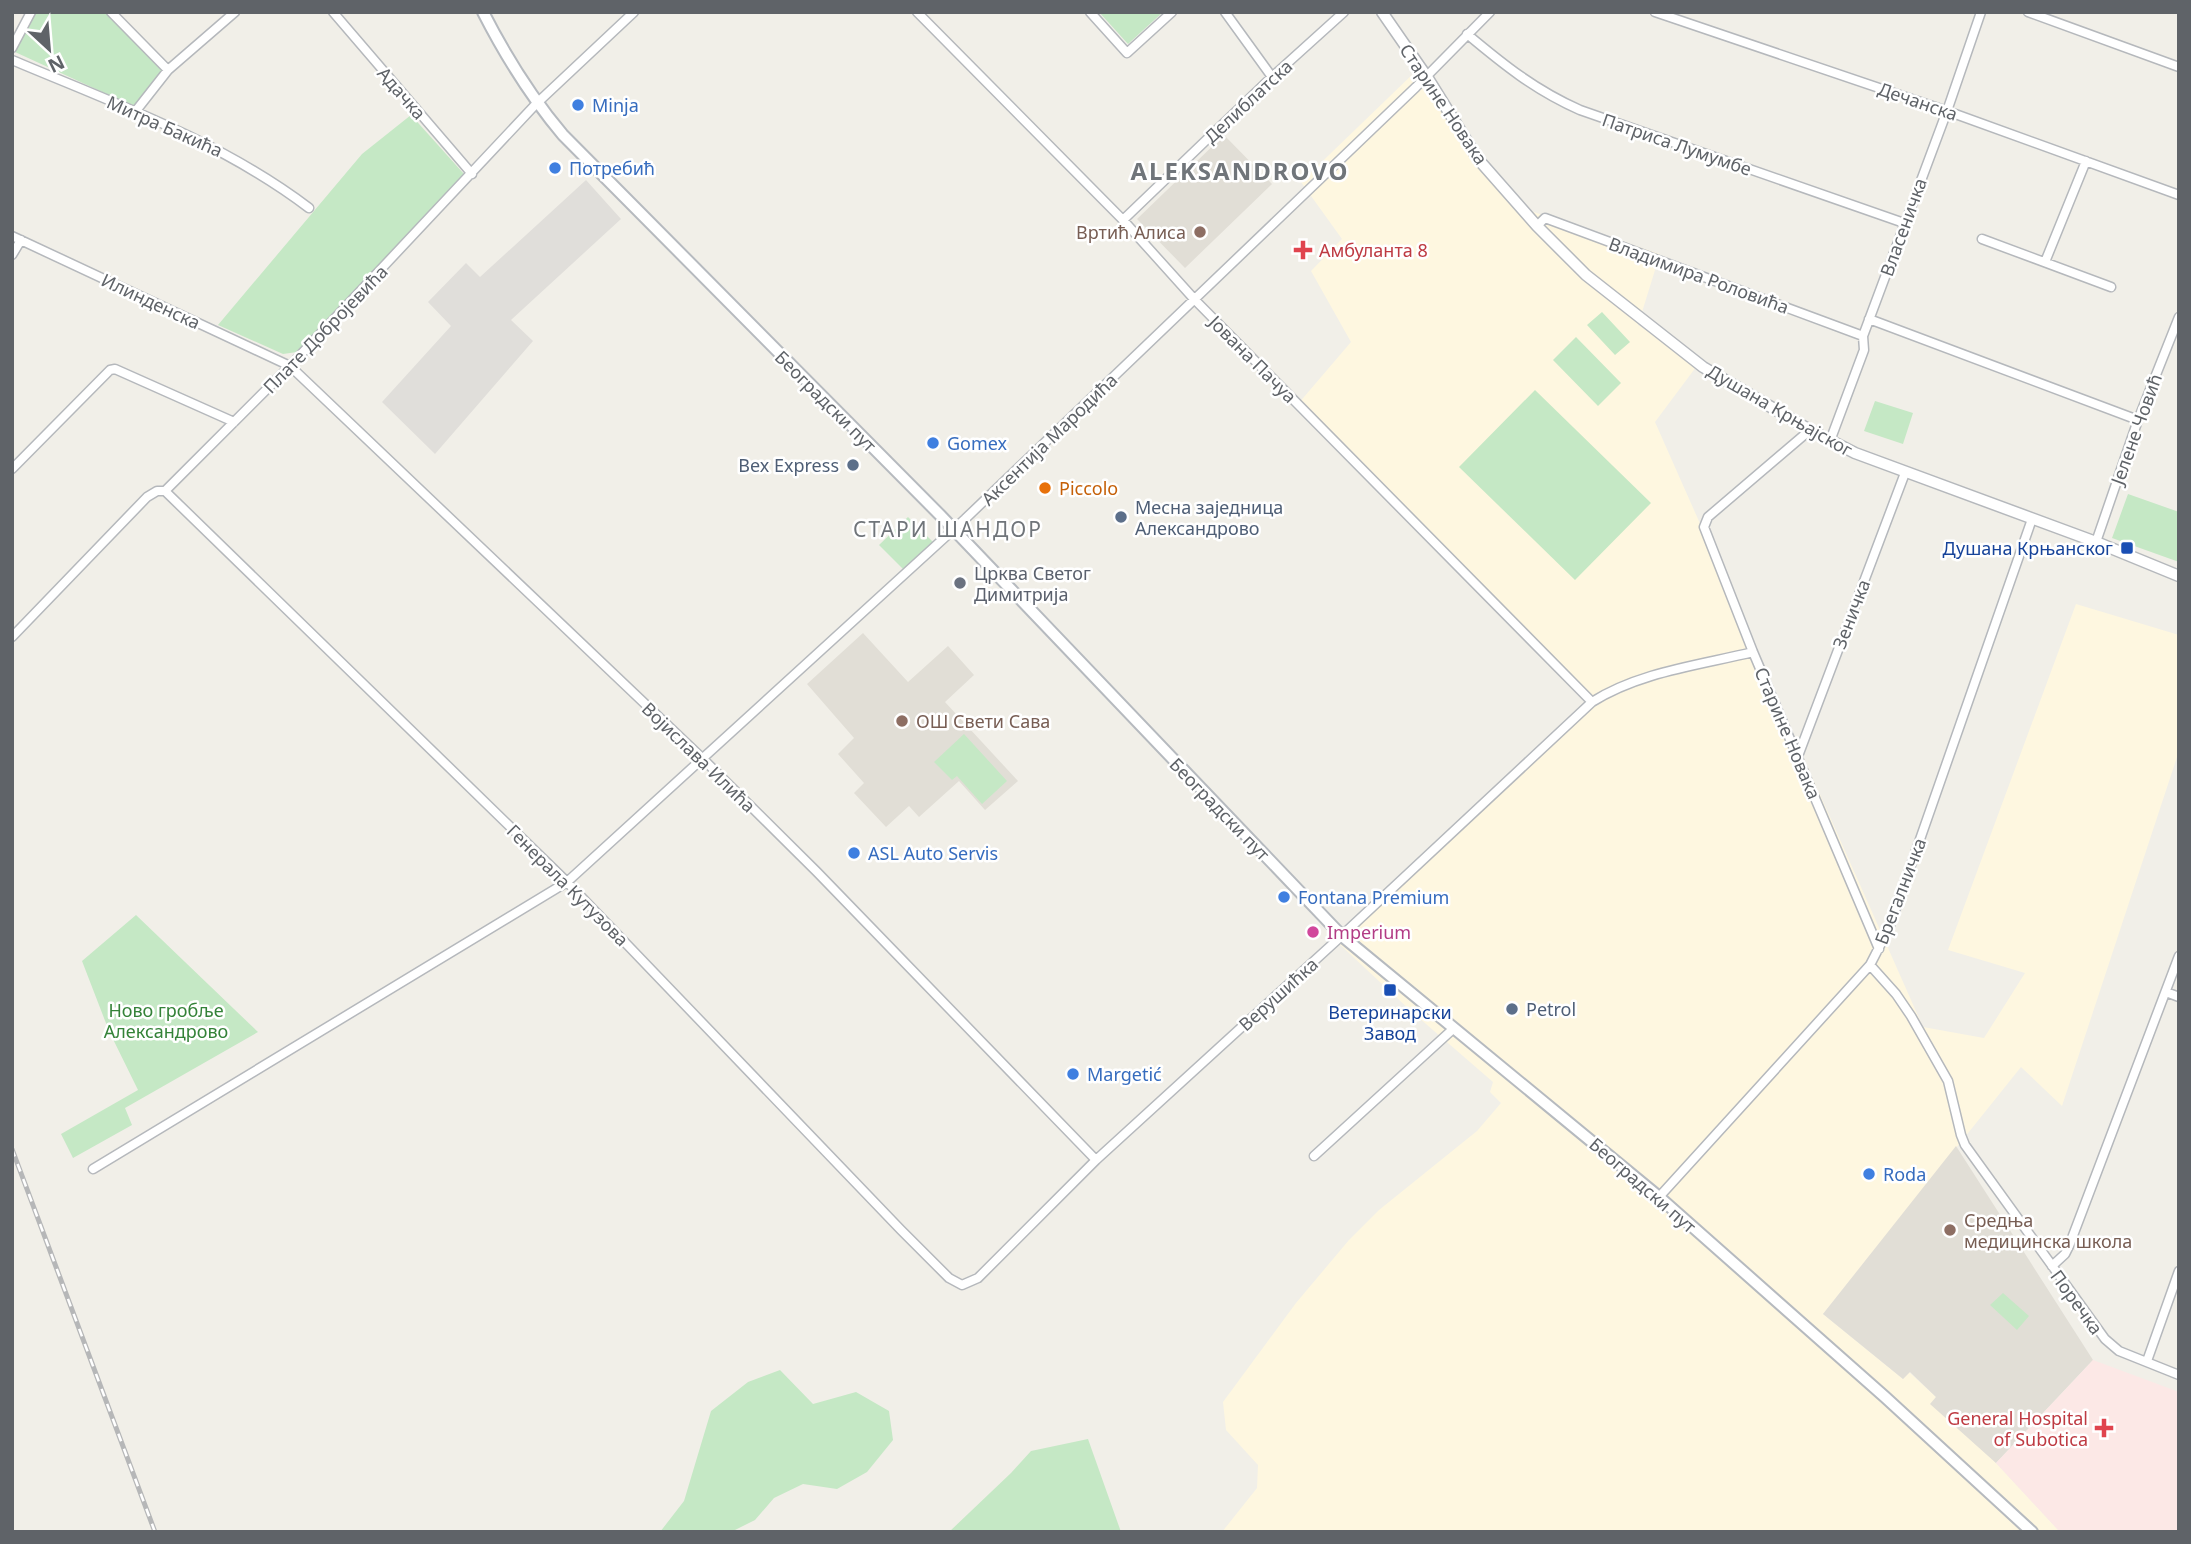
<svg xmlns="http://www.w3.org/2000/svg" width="2191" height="1544" viewBox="0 0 2191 1544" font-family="'Noto Sans',sans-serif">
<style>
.commercial{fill:#fef7e0}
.industrial{fill:#e0deda}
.education{fill:#e1ded6}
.medical{fill:#fce8e6}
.green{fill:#c5e8c5}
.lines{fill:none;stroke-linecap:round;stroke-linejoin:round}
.minor-casing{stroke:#b5b8bc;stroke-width:11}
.tertiary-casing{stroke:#b5b8bc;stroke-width:13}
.secondary-casing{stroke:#b6babf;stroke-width:14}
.minor{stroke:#fff;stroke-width:8}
.tertiary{stroke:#fff;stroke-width:10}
.secondary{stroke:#fff;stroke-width:10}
.rail-casing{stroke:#b6b7b8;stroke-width:5}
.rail{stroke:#fff;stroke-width:2.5;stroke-dasharray:8;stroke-linecap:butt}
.shop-dot{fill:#3f7fe0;stroke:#fff;stroke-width:2.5}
.education-dot{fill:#8d6e63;stroke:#fff;stroke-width:2.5}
.health-dot{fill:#e0444e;stroke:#fff;stroke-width:2.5}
.service-dot{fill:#5c6f8a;stroke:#fff;stroke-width:2.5}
.food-dot{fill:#e8710a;stroke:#fff;stroke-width:2.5}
.transit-dot{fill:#1a4fb4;stroke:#fff;stroke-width:2.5}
.worship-dot{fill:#6b7280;stroke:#fff;stroke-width:2.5}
.hotel-dot{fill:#d1479c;stroke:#fff;stroke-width:2.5}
.labels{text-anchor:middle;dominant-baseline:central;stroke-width:5;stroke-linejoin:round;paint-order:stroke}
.street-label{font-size:18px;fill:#5f6368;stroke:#fff}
.shop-label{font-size:18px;fill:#366cbe;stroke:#fff;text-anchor:start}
.education-label{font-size:18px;fill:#785e54;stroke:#fff;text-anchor:start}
.health-label{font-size:18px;fill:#be3a42;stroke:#fff;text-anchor:start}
.service-label{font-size:18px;fill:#4e5e75;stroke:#fff;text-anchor:start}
.food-label{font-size:18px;fill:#c56008;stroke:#fff;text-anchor:start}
.transit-label{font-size:18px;fill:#164399;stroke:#fff;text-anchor:end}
.worship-label{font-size:18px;fill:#5b616d;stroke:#fff;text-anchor:start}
.hotel-label{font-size:18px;fill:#b23c85;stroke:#fff;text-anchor:start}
.park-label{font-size:18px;fill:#348238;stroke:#fff}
.quarter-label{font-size:21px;letter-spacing:2px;fill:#70757a;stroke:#fff}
.district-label{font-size:24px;font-weight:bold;letter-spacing:2px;fill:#70757a;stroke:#fff}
</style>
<rect width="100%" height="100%" fill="#f1efe8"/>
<path class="commercial" d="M1417,70L1516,206L1660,254L1638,325L1699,363L1655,422L1923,1027L1984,1038L2025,973L1948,950L2076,604L2179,635V751L2062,1106L2021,1067L1823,1314L1903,1379L1909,1372L1936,1397L1931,1404L1996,1463L2060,1532H1222L1257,1488L1258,1465L1226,1430L1223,1402L1296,1303L1349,1240L1379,1210L1477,1131L1501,1103L1490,1092L1493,1082L1411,1011L1336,941L1592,702L1298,404L1351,342L1311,271L1342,239L1301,182Z"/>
<path class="industrial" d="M586,180L621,219L511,320L533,341L435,454L382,402L451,326L428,302L466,263L480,277Z"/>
<path class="education" d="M1224,135L1272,184L1185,268L1137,219Z
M863,633L908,682L948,646L974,675L945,702L1018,781L985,810L959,781L919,817L909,806L886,827L854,793L864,783L838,754L854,738L807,684Z
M1956,1146L2093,1360L1996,1463L1930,1404L1936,1397L1910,1372L1903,1379L1823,1314Z"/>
<path class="medical" d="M2093,1360L2179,1392V1532H2060L1996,1463Z"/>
<path class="green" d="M36,12H105L162,70L135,107L15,52Z
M1099,12H1163L1128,44Z
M411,115L464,174L297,352L283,354L218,325L362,154Z
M1602,312L1630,342L1615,355L1587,325Z
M1576,337L1621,383L1598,406L1553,360Z
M1535,390L1651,503L1575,580L1459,467Z
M1875,401L1913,413L1903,444L1864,431Z
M2128,494L2179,512V562L2112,538Z
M908,517L934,543L905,571L879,545Z
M964,734L1007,781L982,804L957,776L952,780L934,762Z
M136,915L258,1032L125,1108L132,1125L73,1158L61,1134L138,1090L109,1031L82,961Z
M2003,1293L2029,1316L2017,1330L1990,1305Z
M780,1370L813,1404L856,1392L889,1411L893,1440L867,1472L837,1489L803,1484L774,1498L755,1520L731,1532H660L684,1501L711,1411L748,1382Z
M1088,1439L1121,1532H949L1011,1473L1031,1451Z"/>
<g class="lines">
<defs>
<path id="minor" d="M111,12L168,70
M333,12L472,174
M917,12L1123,220L1195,300L1592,702
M1090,12L1127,53L1172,12
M1225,12L1272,77
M1655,12L1947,111L2179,195
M2028,12L2179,67
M1467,34C1504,65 1535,90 1580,110L1904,223
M12,48L31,12
M12,60C114,103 221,141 309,208
M135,112L168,70L235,12
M1123,220L1272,77L1344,12
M1537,226L1545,218L1863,336
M12,236L290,366L703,759L817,872L1096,1160
M1982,239L2111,287
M12,255L21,240
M2045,262L2086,161
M1869,319L2138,420
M1810,430L1708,517L1704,527L1753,652L1879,949
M1830,441L1864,350L1863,336L1947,111L1981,12
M12,469L110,370L115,369L234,422
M165,491L567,882L901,1230L949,1278L962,1285L978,1278L1096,1160L1336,941L1592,702C1639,672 1700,665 1753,652
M2096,542L2138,420L2179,317
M12,637L147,497L157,491H165L290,366L536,104L634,12
M1798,756L1905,473
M1870,965L1896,994L1911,1016L1948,1081L1961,1135L1965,1145L2105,1339L2119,1351L2179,1375
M2166,992L2179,997
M1314,1156L1453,1029
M93,1169L567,882L965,519L1416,87L1490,12
M1659,1197L1870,965L1889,928L2032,519
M2052,1266L2065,1254L2069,1246L2179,956
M2147,1361L2179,1271"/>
<path id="tertiary" d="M1382,12L1427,77L1478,159L1537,226L1586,275L1703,367L1810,430L1855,453L2096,542L2179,576"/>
<path id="secondary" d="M483,12C506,57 531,97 563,135L940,515L1342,936L1659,1197L1885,1397L2032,1532"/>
</defs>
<use href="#minor" class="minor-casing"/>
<use href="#tertiary" class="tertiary-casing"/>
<use href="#secondary" class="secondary-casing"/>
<use href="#minor" class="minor"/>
<use href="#tertiary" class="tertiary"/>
<use href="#secondary" class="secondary"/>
<defs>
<path id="rail" d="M12,1149L155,1532"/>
</defs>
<use href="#rail" class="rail-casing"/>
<use href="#rail" class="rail"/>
</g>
<g class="shop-dot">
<circle cx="578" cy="105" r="7"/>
<circle cx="555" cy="168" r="7"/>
<circle cx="933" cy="443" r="7"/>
<circle cx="854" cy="853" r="7"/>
<circle cx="1284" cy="897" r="7"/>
<circle cx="1073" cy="1074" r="7"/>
<circle cx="1869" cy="1174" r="7"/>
</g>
<g class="education-dot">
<circle cx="1200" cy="232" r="7"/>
<circle cx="902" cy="721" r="7"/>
<circle cx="1950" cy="1230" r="7"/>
</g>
<g class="health-dot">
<path d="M1299.5 239.5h7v7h7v7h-7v7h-7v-7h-7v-7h7z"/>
<path d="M2100.5 1417.5h7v7h7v7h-7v7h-7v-7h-7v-7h7z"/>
</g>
<g class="service-dot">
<circle cx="853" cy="465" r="7"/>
<circle cx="1121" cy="517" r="7"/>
<circle cx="1512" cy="1009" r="7"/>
</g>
<circle class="food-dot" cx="1045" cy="488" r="7"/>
<g class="transit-dot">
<rect x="2120" y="541" width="14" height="14" rx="3.5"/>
<rect x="1383" y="983" width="14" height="14" rx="3.5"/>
</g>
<circle class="worship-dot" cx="960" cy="583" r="7"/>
<circle class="hotel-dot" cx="1313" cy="932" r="7"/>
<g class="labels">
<g class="street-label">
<text transform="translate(402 93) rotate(49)">Адачка</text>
<text transform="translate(1248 101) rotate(-43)">Делиблатска</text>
<text transform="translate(1918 101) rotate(19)">Дечанска</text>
<text transform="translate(1444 104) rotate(56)">Старине Новака</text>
<text transform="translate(165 126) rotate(24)">Митра Бакића</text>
<text transform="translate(1677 144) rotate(19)">Патриса Лумумбе</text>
<text transform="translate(1903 227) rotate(-70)">Власеничка</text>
<text transform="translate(1699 275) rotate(20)">Владимира Роловића</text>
<text transform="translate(151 301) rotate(25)">Илинденска</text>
<text transform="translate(325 329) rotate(-46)">Плате Добројевића</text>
<text transform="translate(1253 359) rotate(45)">Јована Пачуа</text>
<text transform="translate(826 401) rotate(45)">Београдски пут</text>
<text transform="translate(1780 410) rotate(30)">Душана Крњајског</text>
<text transform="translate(2136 429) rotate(-70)">Јелене Човић</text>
<text transform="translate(1049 439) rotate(-44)">Аксентија Мародића</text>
<text transform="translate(1851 614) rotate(-69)">Зеничка</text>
<text transform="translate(1788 733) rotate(67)">Старине Новака</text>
<text transform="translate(699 757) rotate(44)">Војислава Илића</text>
<text transform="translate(1220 809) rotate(46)">Београдски пут</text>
<text transform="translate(568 885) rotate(45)">Генерала Кутузова</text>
<text transform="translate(1900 891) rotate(-69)">Брегалничка</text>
<text transform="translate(1278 994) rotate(-42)">Верушићка</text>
<text transform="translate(1643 1185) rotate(41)">Београдски пут</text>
<text transform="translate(2077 1302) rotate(54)">Поречка</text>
</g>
<g class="shop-label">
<text x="592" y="105">Minja</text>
<text x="569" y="168">Потребић</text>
<text x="947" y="443">Gomex</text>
<text x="868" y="853">ASL Auto Servis</text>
<text x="1298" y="897">Fontana Premium</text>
<text x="1087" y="1074">Margetić</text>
<text x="1883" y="1174">Roda</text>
</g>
<g class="education-label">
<text x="1186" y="232" text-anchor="end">Вртић Алиса</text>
<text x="916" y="721">ОШ Свети Сава</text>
<text x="1964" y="1220">Средња<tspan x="1964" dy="21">медицинска школа</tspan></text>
</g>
<g class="health-label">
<text x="1319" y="250">Амбуланта 8</text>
<text x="2088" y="1418" text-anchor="end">General Hospital<tspan x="2088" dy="21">of Subotica</tspan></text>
</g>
<g class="service-label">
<text x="839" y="465" text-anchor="end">Bex Express</text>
<text x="1135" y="507">Месна заједница<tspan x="1135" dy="21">Александрово</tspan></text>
<text x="1526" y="1009">Petrol</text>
</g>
<g class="food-label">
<text x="1059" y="488">Piccolo</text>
</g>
<g class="transit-label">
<text x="2113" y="548">Душана Крњанског</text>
<text x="1390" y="1012" text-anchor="middle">Ветеринарски<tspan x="1390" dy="21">Завод</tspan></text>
</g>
<g class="worship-label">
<text x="974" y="573">Црква Светог<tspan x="974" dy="21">Димитрија</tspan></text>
</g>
<g class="hotel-label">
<text x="1327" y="932">Imperium</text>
</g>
<g class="park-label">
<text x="166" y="1010">Ново гробље<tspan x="166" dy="21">Александрово</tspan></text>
</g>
<g class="quarter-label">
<text x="948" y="529">СТАРИ ШАНДОР</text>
</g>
<g class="district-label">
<text x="1240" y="170">ALEKSANDROVO</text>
</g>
</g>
<rect width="2191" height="1544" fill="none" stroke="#5f6368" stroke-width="28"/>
<g transform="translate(49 49) rotate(154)" stroke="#ffffff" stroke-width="5" paint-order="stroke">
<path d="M0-5L12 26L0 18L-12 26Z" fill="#5f6368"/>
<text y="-10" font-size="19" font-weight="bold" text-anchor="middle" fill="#5f6368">N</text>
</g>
</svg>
